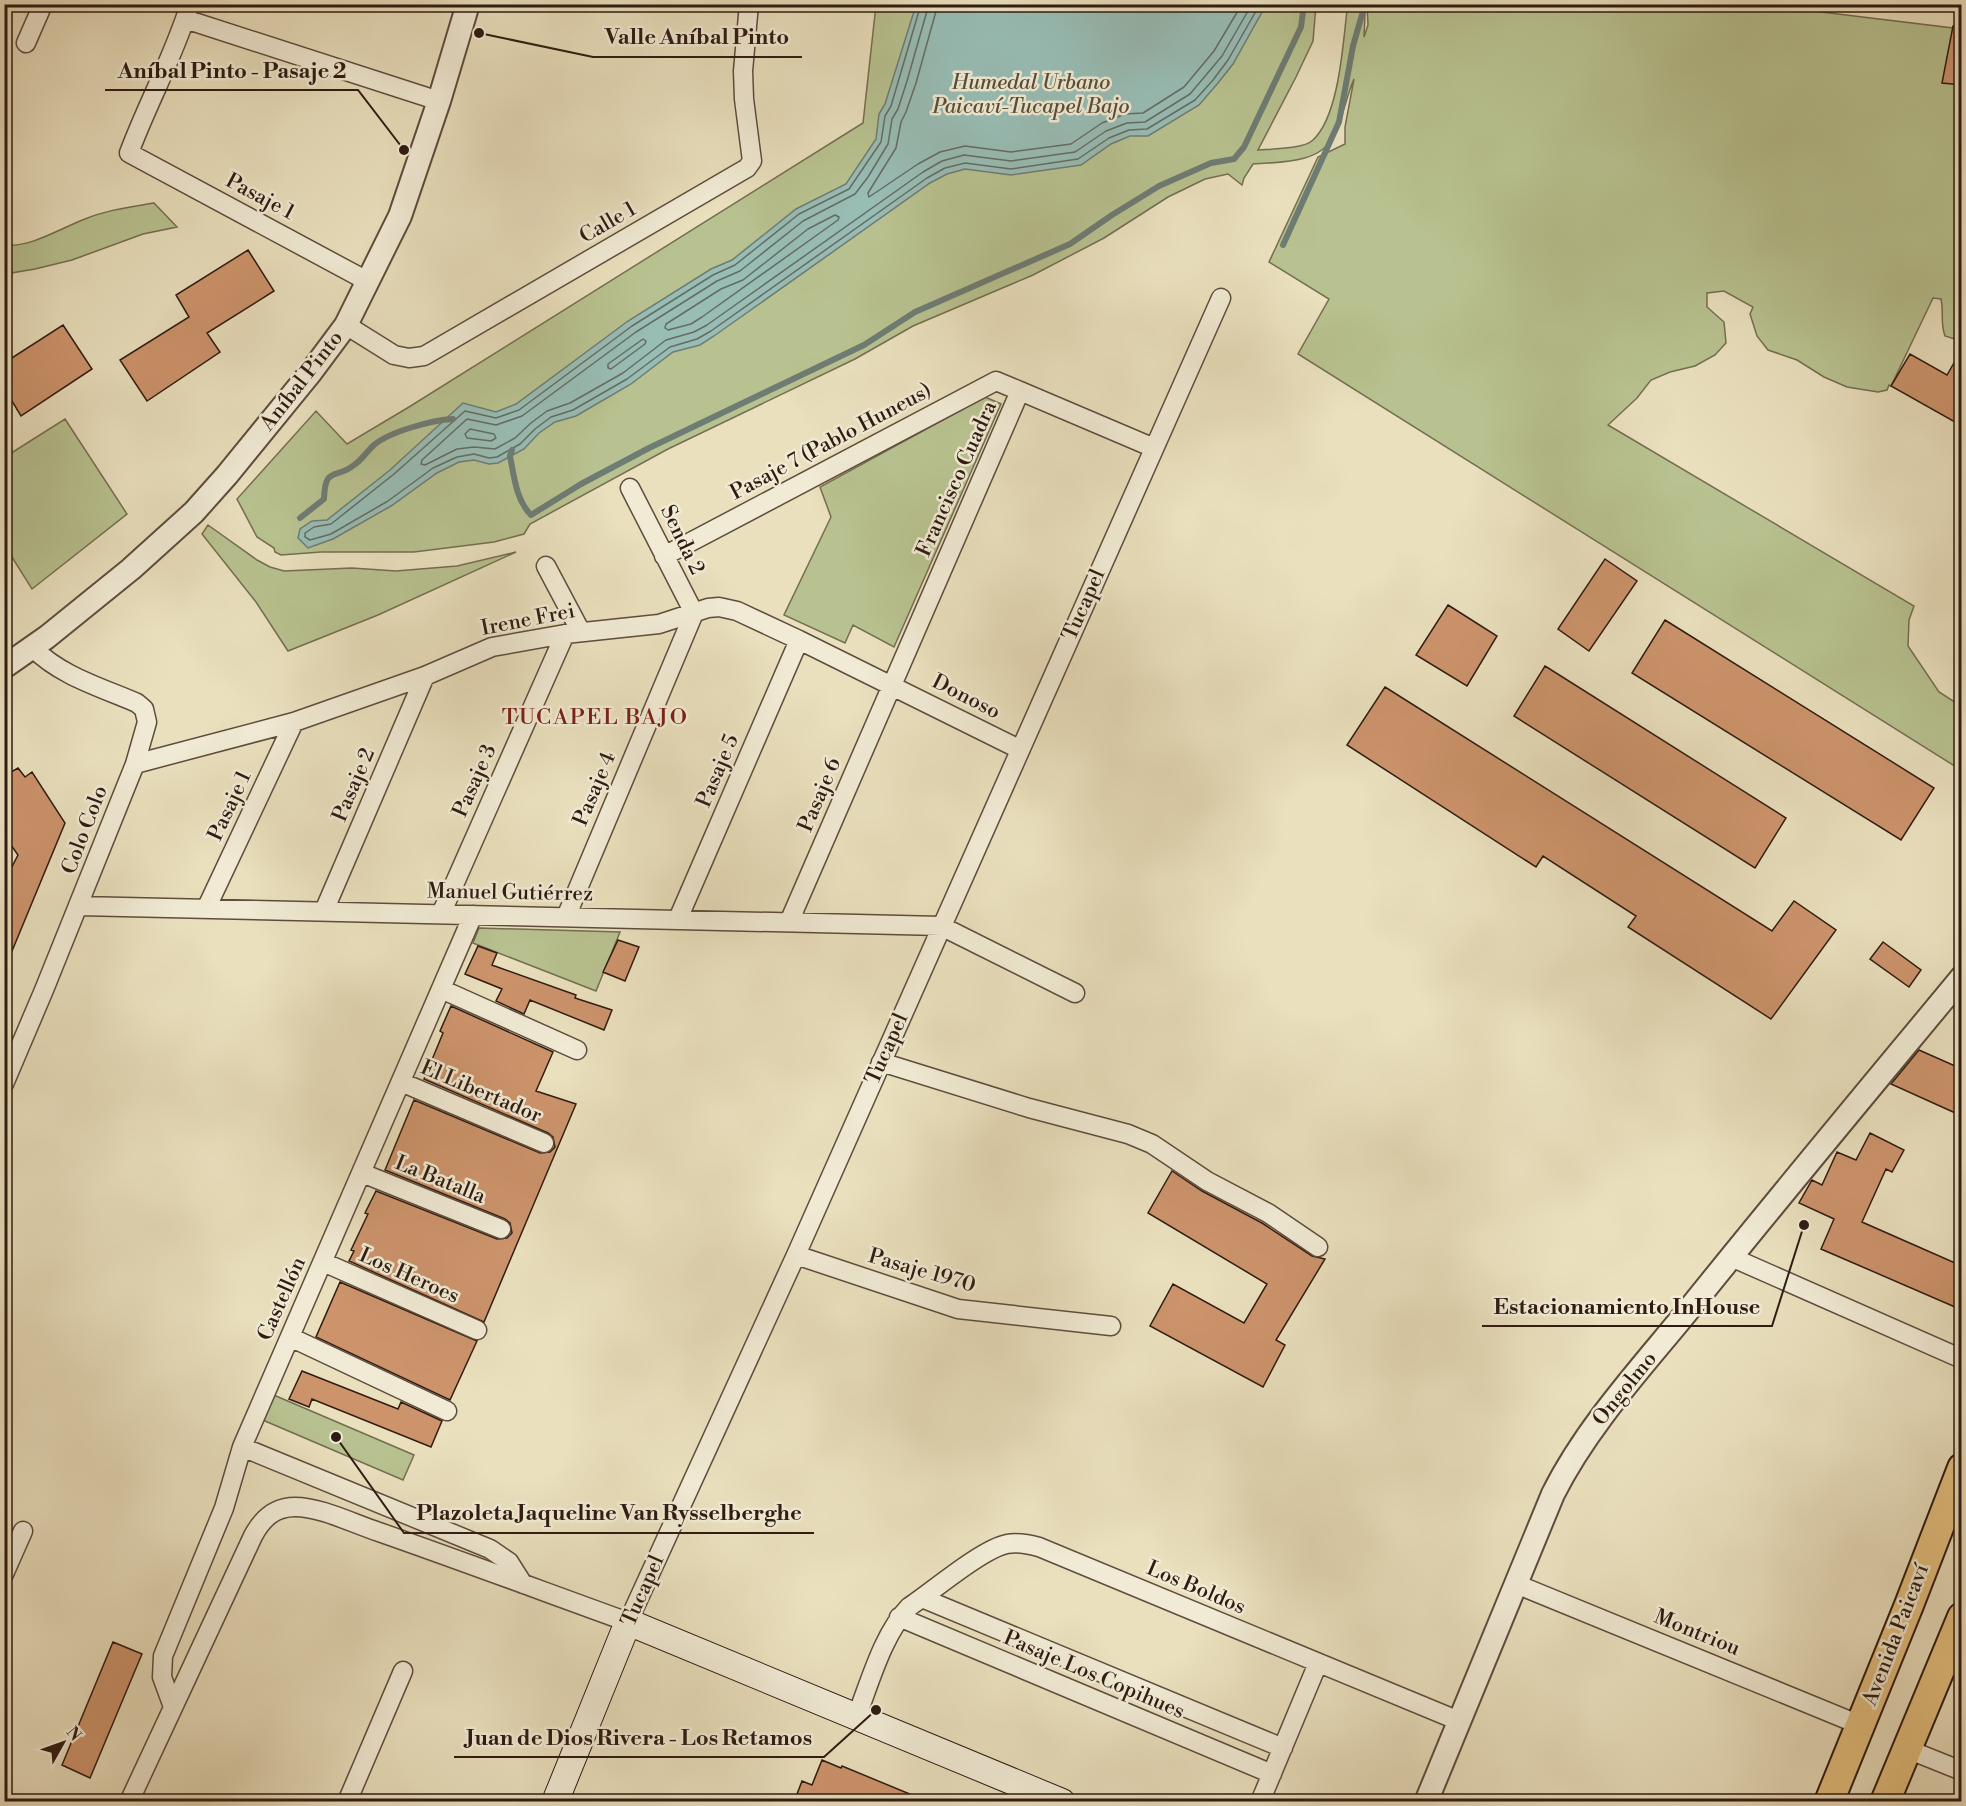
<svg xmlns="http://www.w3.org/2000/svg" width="1966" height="1806" viewBox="0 0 1966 1806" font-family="'Libre Bodoni',serif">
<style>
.green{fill:#b8c290;stroke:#746e51;stroke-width:1.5}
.water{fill:#98bdb5;stroke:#6e7c74;stroke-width:1.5}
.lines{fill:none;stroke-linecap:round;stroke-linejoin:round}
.shore{stroke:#646c64;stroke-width:1.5}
.stream{stroke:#6e7c74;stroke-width:6}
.building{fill:#cd946c;stroke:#2f1b12;stroke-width:1.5}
.minor-casing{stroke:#5e4c3d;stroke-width:21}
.tertiary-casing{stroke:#5e4c3d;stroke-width:26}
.secondary-casing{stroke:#2f1b12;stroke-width:28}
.primary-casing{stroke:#2f1b12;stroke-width:32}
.minor{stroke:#f1ebd5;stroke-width:18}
.tertiary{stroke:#f1ebd5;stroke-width:22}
.secondary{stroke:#f1ebd5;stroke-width:26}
.primary{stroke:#e5c07f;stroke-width:28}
.labels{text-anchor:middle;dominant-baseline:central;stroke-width:5;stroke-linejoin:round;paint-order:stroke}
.park-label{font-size:21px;font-style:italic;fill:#584d38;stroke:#f1ebd5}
.street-label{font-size:21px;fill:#2f1b12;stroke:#f1ebd5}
.neighbourhood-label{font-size:22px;letter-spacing:1.5px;fill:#7a1f14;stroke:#f1ebd5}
.leader{fill:none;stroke:#2f1b12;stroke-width:2}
.callout-dot{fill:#2f1b12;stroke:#f1ebd5;stroke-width:2}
.callout-label{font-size:22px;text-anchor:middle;font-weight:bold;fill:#2f1b12;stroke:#f1ebd5;stroke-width:5;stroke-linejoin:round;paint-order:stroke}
</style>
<rect width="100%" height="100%" fill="#eae0be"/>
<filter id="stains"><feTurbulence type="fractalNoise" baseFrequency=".00333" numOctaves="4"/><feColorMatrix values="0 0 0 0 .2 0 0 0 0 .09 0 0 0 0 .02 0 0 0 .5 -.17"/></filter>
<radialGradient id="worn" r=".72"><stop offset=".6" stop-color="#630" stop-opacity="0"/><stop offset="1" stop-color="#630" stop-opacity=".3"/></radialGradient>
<path class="green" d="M1367,4H1755L1953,28L1961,85V341L1945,336C1940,322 1944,313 1941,299L1933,298L1891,386L1889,385L1887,390L1878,392L1847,387L1824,377L1797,360L1768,350L1757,336L1750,314L1753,307L1724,291L1707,293V307L1724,322L1726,343L1715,355L1695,366L1670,372L1651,380L1637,398L1608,425L1914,606L1909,620L1908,646L1939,692L1961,706V770L1298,354L1329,299L1269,262L1318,157L1345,144V127L1354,79C1346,97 1343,118 1334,136C1320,164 1278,162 1253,164L1244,178L1242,185L1228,174L1205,179L1168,197L1104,238L1033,275L913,326L855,359L668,449L530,524L524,534L494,542L414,552H321L281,555L275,552L274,548L257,537L237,499L316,411L347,444L409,407L863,123L876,5H1316L1313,41L1296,77L1258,150C1271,149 1304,149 1313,140C1339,116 1343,44 1347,10L1344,5H1361L1365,14L1364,37L1368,25Z
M154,203L177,227L143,234L72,260L35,269L5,274V245C30,248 61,228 85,219C106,210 131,207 154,203Z
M985,397L1001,404L894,647L853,625L845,643L784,615L831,517L820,487Z
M65,419L127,514L32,589L5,546V457Z
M208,525L257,560L270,567L284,571L352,568L396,571L457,566L516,552L378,615L288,651L256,602L202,534Z
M479,928L620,932L596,991L473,943Z
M269,1393L414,1455L403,1480L258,1418Z"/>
<path class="water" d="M916,5H1266L1233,64L1218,83L1199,105L1148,136H1130L1111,144L1081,165L1011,175L965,169L947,174L930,183L714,336L700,345L673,352L631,384L576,416L555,422L539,433L524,449L498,463L489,464L474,460L459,462L437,473L391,506L333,539L308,548L298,538L300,529L312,521L327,520L390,470L463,403L496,412L516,404L628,321L711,269L732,260L796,209L846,184L876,139L879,114L885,104Z"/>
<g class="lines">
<path class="shore" d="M921,4L891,106L885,116L881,142L849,189L799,214L735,265L713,275L632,326L519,410L496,418L465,411L394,474L331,524L314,527L305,533V537L310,540L331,534L388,501L433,468L457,457L474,454L489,458L497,457L520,444L535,429L551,417L573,410L627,379L670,347L697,339L711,331L927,178L945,168L965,163L1011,169L1078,159L1109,138L1129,130L1147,129L1195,100L1213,80L1228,60L1260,4
M929,4L907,81L898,109L892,119L888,144L868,177L855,194L803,221L740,271L717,281L636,332L522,416L496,425L467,419L422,460L421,464L425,465L457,449L474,447L495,449L515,438L531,423L547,411L570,403L623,373L666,340L694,332L707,325L923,172L942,161L964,155L1011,161L1075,152L1106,131L1127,123L1145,122L1190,94L1222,56L1252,4
M938,4L916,83L906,112L901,122L896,148L868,193L869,197L918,164L940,152L965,146L1011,152L1071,144L1102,123L1125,114L1143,113L1184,87L1214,51L1242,4
M835,215L839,217L838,220L702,317L691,324L668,330L665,328L666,324L721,289L743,280L808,229Z
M643,339L646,341L645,344L611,369L608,368V364Z
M470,429L494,434L496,438L491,441L467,438L465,434Z"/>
<path class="stream" d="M1283,245L1339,122L1353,46L1363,11L1361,4
M512,450L510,456C514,476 516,500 531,515L581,484L649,448L864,345L915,312L1070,244L1112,215L1159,186L1211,163L1234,159L1244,147L1301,27L1304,4
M300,518L324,499C325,465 336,480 354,465C362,460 367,451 374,445C389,432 432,420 453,419"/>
</g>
<path class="building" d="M1953,26L1962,27V85L1942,83Z
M248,250L274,291L207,333L220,352L147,401L120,360L189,317L176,295Z
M63,325L92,369L21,416L4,388V363Z
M1962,349V426L1891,386L1910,354L1947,375Z
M1605,559L1637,581L1589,651L1558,629Z
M1448,605L1497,636L1467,686L1416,655Z
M1665,620L1934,788L1901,840L1632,673Z
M1545,666L1786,818L1755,868L1514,716Z
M1385,687L1772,931L1794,901L1836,930L1771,1019L1628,927L1636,916L1543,856L1536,867L1347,745Z
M18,768L25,777L32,772L65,823L5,968L4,882L18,855L4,835V792L11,788L4,776Z
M618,940L639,947L625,981L603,972Z
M1883,942L1921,970L1909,987L1870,959Z
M478,946L497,953L492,965L576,995L575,998L612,1010L604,1030L530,1000L524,1014L496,1001L502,989L465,974Z
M451,1006L553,1052L536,1091L576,1104L484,1322L349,1261L354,1251L351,1250L368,1214L365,1213L376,1191L497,1239L507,1238L512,1233L510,1223L505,1219L385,1170L414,1100L540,1153L550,1152L555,1147L553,1137L548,1133L424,1079L443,1033L440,1031Z
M1919,1050L1962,1069V1116L1891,1084Z
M1870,1133L1904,1150L1892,1172L1886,1169L1862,1222L1962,1266V1310L1821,1249L1834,1219L1799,1203L1812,1180L1822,1185L1837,1152L1856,1160Z
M1172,1171L1202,1191L1262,1223L1312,1256L1325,1259L1276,1340L1285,1345L1263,1387L1150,1326L1173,1284L1244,1323L1267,1284L1148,1213Z
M340,1282L477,1341L450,1400L316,1337Z
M302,1371L398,1409L401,1402L442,1421L431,1447L312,1399L309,1407L289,1399Z
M113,1642L142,1654L90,1778L62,1765Z
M822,1760L841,1768L842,1766L929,1802H794L802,1781L812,1785Z"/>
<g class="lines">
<defs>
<path id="minor" d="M190,4C174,56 148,102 129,153L369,282
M185,19L439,101
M26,43L43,4
M346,325L394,355L409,358L424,356L747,168L752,161L744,99L743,71L749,4
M664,556L996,381L1020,391
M546,566L581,632
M135,764L294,722L425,676L492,647L565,634L659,624L708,608L719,607L737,611L799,640L1019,749
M79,906L941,926L1075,993
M206,909L294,722
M324,911L425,676
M441,914L565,634
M566,917L694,613L630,488
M678,919L799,640
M789,922L1020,391L1154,448
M441,989L577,1050
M881,1062L1029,1108L1128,1134L1152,1144L1207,1181L1268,1213L1318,1247
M401,1082L544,1143
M4,1084L44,990L135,764L147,722L144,709L137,703C100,687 61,676 33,648
M362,1173L501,1229
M796,1255L958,1309L1111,1326
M1731,1257L1962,1359
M323,1262L477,1330
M290,1337L447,1411
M242,1447L490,1549L509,1562L523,1584
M4,1574L23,1531
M1516,1584L1860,1725
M922,1598L1283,1748
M899,1617L1272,1774
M173,1707L162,1677L163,1656L224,1508L242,1447L473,915
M856,1718C870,1682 883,1634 909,1607C933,1591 982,1549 1007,1544C1018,1542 1028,1544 1039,1547L1459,1721
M1907,1749L1962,1771
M129,1802L253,1536C262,1519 274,1507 295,1507C321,1507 354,1524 379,1532C462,1561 545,1592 628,1622L796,1255L1221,298
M347,1802L403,1671
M1260,1802L1318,1663"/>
<path id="tertiary" d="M4,667L47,637L131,569L194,512L227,475L311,372L346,325L400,216L439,101L468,4
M1426,1802L1553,1494C1587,1426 1642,1367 1690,1308C1779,1197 1871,1087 1962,977"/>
<path id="secondary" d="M555,1802L628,1622L1062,1802"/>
<path id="primary" d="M1829,1802L1909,1605L1962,1468
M1885,1802L1962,1617"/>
</defs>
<use href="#minor" class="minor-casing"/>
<use href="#tertiary" class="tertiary-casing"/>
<use href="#secondary" class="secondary-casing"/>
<use href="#primary" class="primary-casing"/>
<use href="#minor" class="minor"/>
<use href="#tertiary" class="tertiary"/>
<use href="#secondary" class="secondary"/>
<use href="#primary" class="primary"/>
</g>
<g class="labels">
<g class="park-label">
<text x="1031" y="83">Humedal Urbano<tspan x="1031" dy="24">Paicaví-Tucapel Bajo</tspan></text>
</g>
<g class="street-label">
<text transform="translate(260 197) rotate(28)">Pasaje 1</text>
<text transform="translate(608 223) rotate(-30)">Calle 1</text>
<text transform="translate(302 381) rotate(-52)">Aníbal Pinto</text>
<text transform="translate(831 442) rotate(-28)">Pasaje 7 (Pablo Huneus)</text>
<text transform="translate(957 479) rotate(-66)">Francisco Cuadra</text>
<text transform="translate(682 540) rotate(64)">Senda 2</text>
<text transform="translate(1084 605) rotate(-66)">Tucapel</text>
<text transform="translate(528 620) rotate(-11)">Irene Frei</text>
<text transform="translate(966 697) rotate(27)">Donoso</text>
<text transform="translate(718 771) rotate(-67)">Pasaje 5</text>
<text transform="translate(475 781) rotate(-66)">Pasaje 3</text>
<text transform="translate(354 785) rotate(-67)">Pasaje 2</text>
<text transform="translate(595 789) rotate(-67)">Pasaje 4</text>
<text transform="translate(820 795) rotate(-67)">Pasaje 6</text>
<text transform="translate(230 806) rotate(-65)">Pasaje 1</text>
<text transform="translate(85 830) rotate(-69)">Colo Colo</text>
<text transform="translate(510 893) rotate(1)">Manuel Gutiérrez</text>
<text transform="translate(887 1049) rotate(-66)">Tucapel</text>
<text transform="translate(481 1092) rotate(23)">El Libertador</text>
<text transform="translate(440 1180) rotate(22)">La Batalla</text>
<text transform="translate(922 1271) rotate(16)">Pasaje 1970</text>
<text transform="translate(409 1276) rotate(24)">Los Heroes</text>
<text transform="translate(282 1299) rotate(-66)">Castellón</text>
<text transform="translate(1625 1389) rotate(-51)">Ongolmo</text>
<text transform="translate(1196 1588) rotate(23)">Los Boldos</text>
<text transform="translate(643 1591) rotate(-66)">Tucapel</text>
<text transform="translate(1697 1633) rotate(22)">Montriou</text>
<text transform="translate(1896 1635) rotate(-69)">Avenida Paicaví</text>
<text transform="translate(1094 1675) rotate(23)">Pasaje Los Copihues</text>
</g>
<g class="neighbourhood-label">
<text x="595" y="717">TUCAPEL BAJO</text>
</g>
</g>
<path class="leader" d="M479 33L593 57H802M404 150L358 90H105M1804 1225L1772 1326H1482M336 1437L404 1533H814M876 1710L824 1757H454"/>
<g class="callout-dot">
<circle cx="479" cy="33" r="6"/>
<circle cx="404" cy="150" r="6"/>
<circle cx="1804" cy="1225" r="6"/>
<circle cx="336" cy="1437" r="6"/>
<circle cx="876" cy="1710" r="6"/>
</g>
<g class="callout-label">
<text x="697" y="44">Valle Aníbal Pinto</text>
<text x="232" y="78">Aníbal Pinto - Pasaje 2</text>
<text x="1627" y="1314">Estacionamiento InHouse</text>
<text x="609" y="1520">Plazoleta Jaqueline Van Rysselberghe</text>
<text x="639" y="1745">Juan de Dios Rivera - Los Retamos</text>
</g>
<rect width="1966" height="1806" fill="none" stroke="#eae0be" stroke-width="24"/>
<rect x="6" y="6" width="1954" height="1794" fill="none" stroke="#2f1b12" stroke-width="3"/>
<rect x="12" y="12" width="1942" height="1782" fill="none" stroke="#2f1b12" stroke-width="1.5"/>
<g transform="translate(63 1743) rotate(50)" stroke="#f1ebd5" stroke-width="4.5" paint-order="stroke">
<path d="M0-4.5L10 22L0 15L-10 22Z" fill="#2f1b12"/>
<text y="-9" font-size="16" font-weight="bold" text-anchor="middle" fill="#2f1b12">N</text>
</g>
<rect width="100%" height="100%" filter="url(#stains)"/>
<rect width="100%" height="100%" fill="url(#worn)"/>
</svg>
